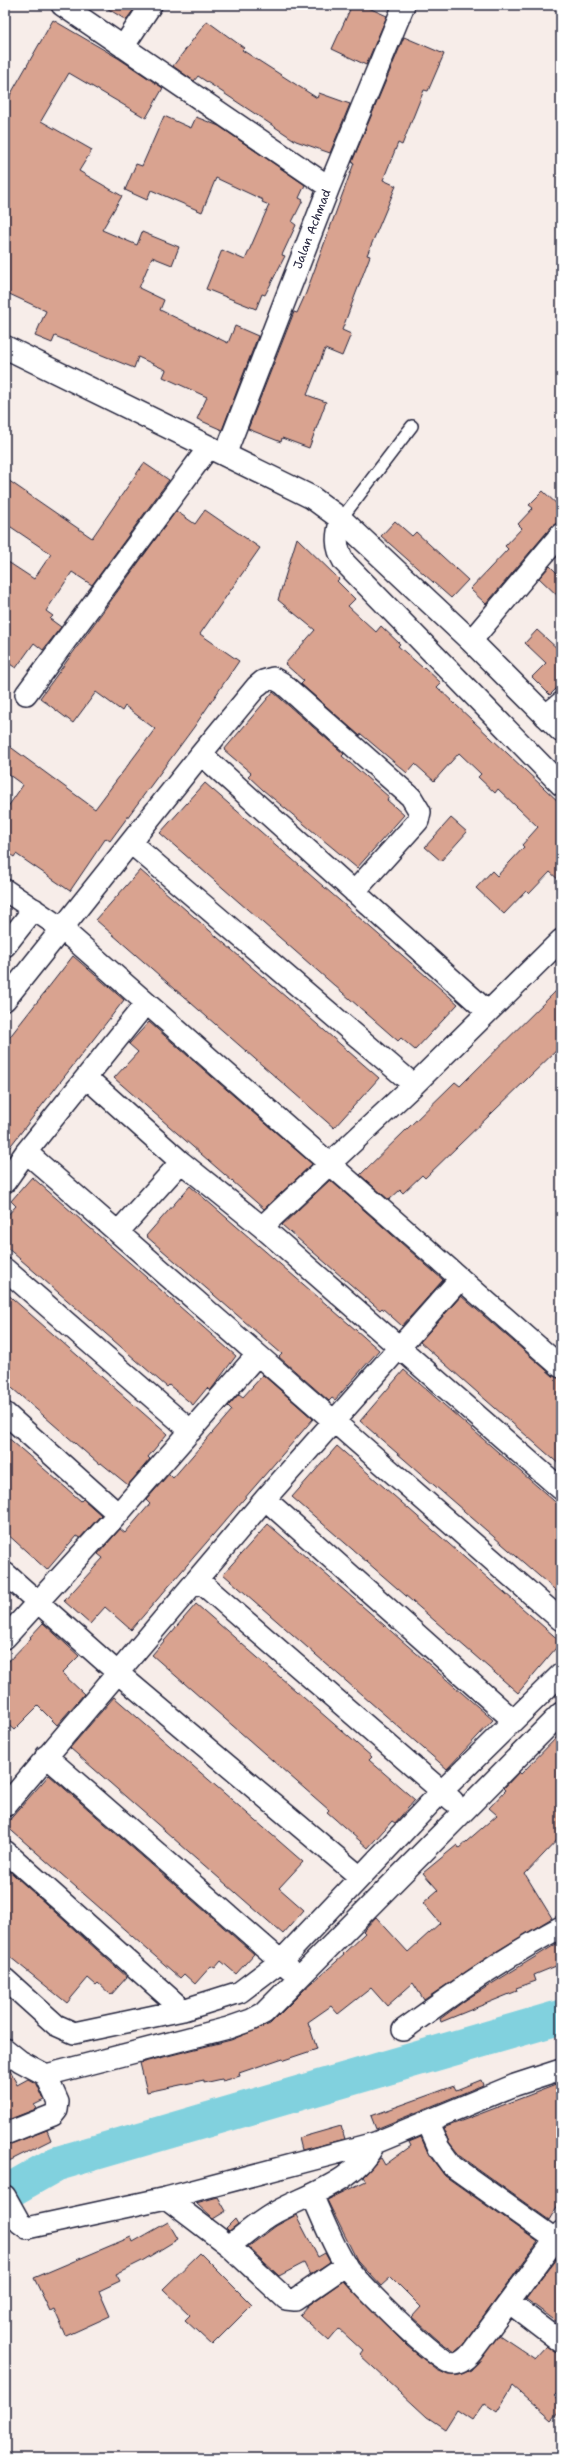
<svg xmlns="http://www.w3.org/2000/svg" width="566" height="2463" viewBox="0 0 566 2463" font-family="'Shantell Sans',sans-serif">
<style>
.lines{fill:none;stroke-linecap:round;stroke-linejoin:round}
.river{stroke:#81d1de;stroke-width:35}
.building{fill:#d9a390;stroke:#22223b}
.lane-casing{stroke:#22223b;stroke-width:14}
.street-casing{stroke:#22223b;stroke-width:24}
.secondary-casing{stroke:#22223b;stroke-width:25}
.lane{stroke:#fff;stroke-width:11}
.street{stroke:#fff;stroke-width:21}
.secondary{stroke:#fff;stroke-width:22}
.labels{text-anchor:middle;dominant-baseline:central;stroke-width:4;stroke-linejoin:round;paint-order:stroke}
.street-label{font-size:12px;fill:#22223b;stroke:#fff}
</style>
<rect width="100%" height="100%" fill="#f7ede9"/>
<filter id="ink" filterUnits="userSpaceOnUse"><feTurbulence type="fractalNoise" baseFrequency=".025" numOctaves="2"/><feDisplacementMap in="SourceGraphic" scale="8" xChannelSelector="R" yChannelSelector="G"/><feConvolveMatrix kernelMatrix="1 2 1 2 8 2 1 2 1" color-interpolation-filters="sRGB"/></filter>
<g filter="url(#ink)">
<g class="lines">
<path class="river" d="M5,2193L56,2164L561,2017"/>
</g>
<path class="building" d="M102,5H137L126,20Z
M352,5H362L387,16L366,65L332,49Z
M53,20L118,58L163,88L146,118L69,73L41,121L92,150L79,171L122,196L102,230L137,245L142,232L179,247L172,265L152,257L139,288L164,300L160,310L228,343L235,326L258,336L222,430L197,419L207,397L163,377L166,370L138,357L134,368L55,336L52,343L35,336L46,311L5,292V104Z
M207,21L244,48L242,50L317,98L319,93L350,104L330,153L296,141L198,76L194,81L173,66Z
M404,37L444,54L428,91L424,90L402,145L398,143L383,180L396,186L367,255L370,256L342,330L351,334L342,356L325,349L307,395L326,402L309,448L282,438L281,442L248,429L294,312L297,313L306,293L354,163L352,162Z
M164,116L191,128L196,117L219,126L305,185L299,198L303,200L292,222L296,225L282,255L285,256L265,295L262,294L256,309L206,289L222,250L245,260L269,205L262,202L263,200L216,178L202,212L151,190L147,200L125,190L136,164L142,166Z
M144,463L169,480L92,585L72,572L46,611L53,616L50,619L61,627L43,650L34,643L16,668L5,661V560L34,579L51,554L5,523V478L92,538Z
M543,491L561,508V522L552,526L486,604L470,589L508,549L505,546L522,528L518,524L533,508L529,505Z
M205,510L260,548L200,634L239,661L194,727L110,841L106,838L70,891L16,854L14,857L5,851V811L23,785L5,772V743L95,809L155,729L125,706L122,711L96,692L73,723L40,698L176,511L195,524Z
M395,521L412,536L416,532L468,580L451,598L381,536Z
M297,538L339,579L337,581L355,599L348,606L376,632L381,626L400,644L398,646L423,668L424,667L441,683L437,687L561,804V882L550,872L529,894L526,891L504,914L476,888L492,871L497,876L524,847L522,845L538,827L498,789L495,793L478,777L481,774L459,753L434,781L415,764L407,773L361,734L360,736L301,684L304,681L285,664L315,630L278,600Z
M550,566L561,577V599L539,578Z
M537,630L559,650L561,647V684L550,695L532,677L546,663L525,643Z
M273,692L344,754L342,756L389,797L387,800L404,815L357,868L263,790L248,776L251,773L224,750Z
M205,783L458,1004L415,1050L401,1038L398,1041L160,833Z
M451,818L467,832L441,861L425,847Z
M140,870L379,1078L334,1128L96,920Z
M73,956L124,1000L5,1153V1043Z
M561,986V1046L425,1178L422,1175L403,1193L400,1190L389,1200L360,1175L455,1082L460,1086Z
M149,1022L312,1164L264,1209L114,1078L138,1052L129,1044Z
M32,1177L236,1356L210,1391L207,1388L193,1405L169,1385L167,1387L5,1246V1218L16,1206L11,1201Z
M330,1180L443,1280L402,1326L382,1308L380,1310L282,1225Z
M190,1186L379,1350L335,1400L332,1398L329,1401L279,1357L282,1354L146,1236Z
M5,1292L167,1434L148,1457L150,1459L128,1485L101,1463L99,1464L5,1382Z
M461,1296L553,1376L561,1379V1466L420,1342Z
M404,1370L561,1507V1595L360,1421Z
M263,1375L313,1419L131,1630L105,1607L90,1624L64,1601L103,1558L98,1554L120,1529L125,1533L150,1504L146,1500L169,1474L173,1478L232,1410L228,1406L239,1394L243,1397Z
M5,1435L81,1501L83,1499L101,1515L80,1538L76,1536L47,1570L5,1532Z
M337,1446L561,1642L518,1693L292,1497Z
M268,1524L493,1720L447,1769L223,1574Z
M196,1604L372,1757L369,1760L415,1800L395,1823L392,1821L368,1848L327,1812L329,1810L152,1655Z
M43,1623L79,1656L62,1673L84,1694L57,1725L38,1706L14,1730L5,1722V1665L31,1638L30,1637Z
M114,1697L303,1862L279,1888L304,1910L283,1934L70,1748Z
M561,1733V1836L525,1874L552,1918L494,1953L424,2000L413,1983L387,2006L371,1988L338,2014L331,2006L308,2022L317,2049L284,2060L283,2058L239,2073L240,2076L223,2081L222,2079L204,2083V2080L147,2092L140,2063L231,2040L270,2024L305,1989L344,1955L343,1954L365,1933L363,1931L376,1917L408,1952L440,1923L423,1903L438,1890L423,1873L457,1845L459,1848L497,1815L489,1808L506,1790L504,1788L519,1772L521,1774Z
M49,1775L254,1954L236,1974L221,1961L215,1968L211,1966L195,1984L184,1974L180,1978L5,1825Z
M5,1867L127,1977L111,1995L98,1983L96,1985L88,1978L67,2003L5,1953Z
M561,1941V1964L534,1975L536,1981L516,1988L517,1991L441,2022L440,2019L467,1999Z
M5,2064L9,2067L17,2085L28,2079L37,2084L44,2100L34,2105L36,2109L5,2121Z
M481,2080L483,2085L376,2129L371,2116L454,2086L456,2090Z
M561,2083V2200L549,2220L461,2157L449,2142L443,2128Z
M341,2126L345,2139L302,2150L299,2138Z
M47,2130L51,2140L5,2163V2146Z
M421,2137L429,2155L445,2176L538,2242L463,2345L455,2352L439,2341L412,2317L421,2307L391,2277L381,2286L357,2260L327,2200L366,2181L363,2177L379,2159L381,2158L385,2165L411,2146L409,2142Z
M218,2197L226,2211L213,2219L196,2203Z
M296,2215L318,2257L325,2253L330,2262L310,2275L304,2263L279,2276L248,2247L276,2226Z
M235,2219L238,2224L229,2231L226,2228Z
M168,2222L178,2239L142,2261L116,2274L120,2281L99,2291L110,2316L66,2336L54,2309L50,2311L34,2278L131,2237L133,2242Z
M200,2253L252,2305L212,2345L185,2320L190,2315L163,2289Z
M556,2259L561,2262V2325L526,2299Z
M343,2281L407,2346L437,2370L448,2375H459L471,2370L499,2335L535,2359L547,2346L561,2354V2389L554,2396L561,2402V2410L552,2420L513,2386L497,2412L484,2403L472,2420L457,2410L445,2429L427,2417L360,2355L363,2351L339,2329L329,2341L300,2315L309,2305Z"/>
<g class="lines">
<defs>
<path id="lane" d="M341,519L412,426"/>
<path id="street" d="M62,5L329,187
M123,47L151,5
M225,455L329,187L404,5
M341,519C336,535 335,547 344,562L561,785
M471,641L561,534
M26,694L209,447
M545,716L561,703
M201,754L488,1012
M131,843L414,1085
M5,890L61,928L561,1367
M5,946L34,909
M5,1000L201,754L257,686L263,681L273,678L282,683L411,797L420,812L418,821L354,892
M87,1078L181,1162L262,1227L561,1489
M26,1152L561,1620
M5,1182L26,1152L146,1003
M262,1227L414,1085L561,940
M118,1232L181,1162
M5,1269L191,1431
M5,1413L118,1514
M265,1499L513,1720
M5,1573L119,1674L360,1877
M198,1580L453,1801
M5,1638L118,1514L257,1355
M46,1756L290,1969
M5,1806L265,1499L460,1279
M5,1851L183,2010
M5,1979L56,2025L74,2033L183,2010L240,1992L281,1961L441,1792L561,1674
M403,2030C454,1993 505,1957 561,1927
M5,2049L20,2061L46,2075L58,2102L57,2110L53,2115L5,2134
M46,2075L228,2028L251,2020L264,2013L561,1713
M428,2123L439,2148L452,2166L556,2240
M312,2195C322,2217 333,2246 346,2266C358,2282 437,2363 453,2364C461,2364 467,2358 472,2352L561,2232
M5,2196L20,2223L27,2228L166,2198L375,2143L515,2085L561,2070
M166,2198L229,2246L286,2299L295,2300L346,2265
M229,2246C244,2235 259,2221 276,2212C311,2193 356,2181 375,2143
M510,2303L561,2342"/>
<path id="secondary" d="M5,347L311,497L341,519L471,641L561,731"/>
</defs>
<use href="#lane" class="lane-casing"/>
<use href="#street" class="street-casing"/>
<use href="#secondary" class="secondary-casing"/>
<use href="#lane" class="lane"/>
<use href="#street" class="street"/>
<use href="#secondary" class="secondary"/>
</g>
</g>
<g class="labels">
<g class="street-label">
<text transform="translate(312 229) rotate(-69)">Jalan Achmad</text>
</g>
</g>
<rect width="566" height="2463" fill="none" stroke="#fff" stroke-width="20"/>
<rect x="10" y="10" width="546" height="2443" fill="none" stroke="#22223b" stroke-width="1.5" filter="url(#ink)"/>
</svg>
